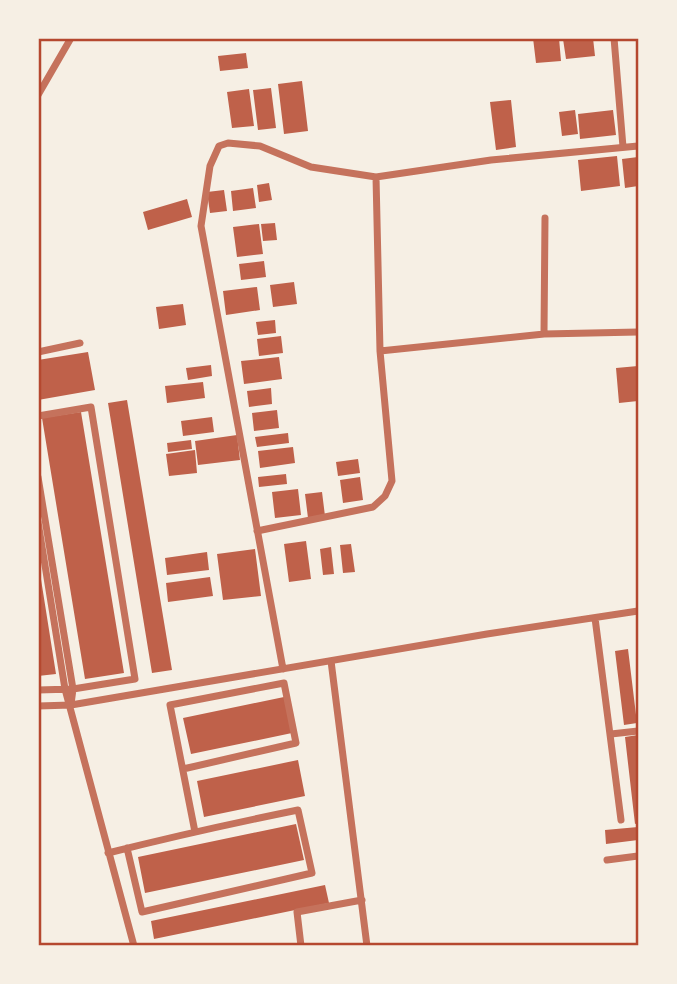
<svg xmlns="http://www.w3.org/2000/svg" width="677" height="984" viewBox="0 0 677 984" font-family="'Fira Sans Condensed',sans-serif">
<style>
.building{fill:#bf614a}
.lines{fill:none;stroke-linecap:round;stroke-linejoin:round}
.minor{stroke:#c5725c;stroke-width:7}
.neatline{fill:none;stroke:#b5482f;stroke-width:2.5}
</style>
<rect width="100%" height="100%" fill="#f6efe4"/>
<path class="building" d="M533,38H559L561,61L536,63Z
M593,38L595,56L566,59L563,39Z
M246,53L248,68L220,71L218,56Z
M302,81L308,131L284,134L278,84Z
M271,88L276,128L258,130L253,90Z
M249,89L254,126L232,128L227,92Z
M511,100L516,147L496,150L490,102Z
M575,110L578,134L562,136L559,112Z
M613,110L616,135L580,139L578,114Z
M617,156L620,186L581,191L578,160Z
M638,157V186L625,188L622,159Z
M269,183L272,200L259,202L257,185Z
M253,188L256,208L233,211L231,191Z
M224,190L227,211L210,213L207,192Z
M187,199L192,217L148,230L143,212Z
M275,223L277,240L263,241L261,224Z
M259,224L263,254L237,257L233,227Z
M264,261L266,277L241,280L239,264Z
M294,282L297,304L273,307L270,285Z
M257,287L260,310L226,315L223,291Z
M183,304L186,325L159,329L156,307Z
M275,320L276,333L258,335L256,322Z
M281,336L283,353L259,356L257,339Z
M88,352L95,390L38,400V360Z
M279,357L282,379L244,384L241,361Z
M211,365L212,376L188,380L186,368Z
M638,366V401L619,403L616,368Z
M203,382L205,398L167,403L165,386Z
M271,388L272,404L249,407L247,391Z
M127,400L172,670L152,673L108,403Z
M277,410L279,428L254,431L252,413Z
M81,412L124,673L85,679L42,418Z
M212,417L214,432L183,436L181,421Z
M288,433L289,443L257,447L255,437Z
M237,435L240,460L198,465L195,441Z
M191,440L192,449L168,452L167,443Z
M293,447L295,463L260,468L258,451Z
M195,450L197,473L169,476L166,454Z
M358,459L360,473L338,476L336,462Z
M286,474L287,484L259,487L258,477Z
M360,477L363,500L343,503L340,480Z
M298,489L301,515L275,518L272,492Z
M322,492L325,516L308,518L305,494Z
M306,541L311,579L289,582L284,544Z
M351,544L355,572L343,573L340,545Z
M331,547L334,574L323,575L320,549Z
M255,549L261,596L223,600L217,554Z
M207,552L209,570L167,575L165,558Z
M40,573L56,674L38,676V574Z
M210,577L213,596L168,602L166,583Z
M628,649L637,723L624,725L615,651Z
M284,697L292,733L191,754L183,718Z
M638,735V823L635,824L625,737Z
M298,760L305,796L204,817L197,781Z
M296,824L304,860L145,893L138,857Z
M638,827V840L606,844L605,830Z
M325,885L329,903L154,939L151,921Z"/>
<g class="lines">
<path class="minor" d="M614,38L623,147
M38,95L71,38
M544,334L545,218
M380,351L544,334L638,332
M38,352L80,343
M38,416L91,407L135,679L73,689L38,690
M38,477L73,689L71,704
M38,522L65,689L134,946
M257,531L373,507L385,496L392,481L380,351L376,177
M595,618L621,820
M331,661L367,946
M283,669L201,226L210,166L219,146L228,143L260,146L311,167L376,177L491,160L638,146
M38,706L71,705L487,634L638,611
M611,734L638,731
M183,769L296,743L284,683L170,705L195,832
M108,853C171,837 234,823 298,810L312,873L142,912L127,848
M607,860L638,856
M301,946L297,912L362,900"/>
</g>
<rect width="677" height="984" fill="none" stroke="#f6efe4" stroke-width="80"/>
<rect x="40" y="40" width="597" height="904" class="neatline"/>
</svg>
